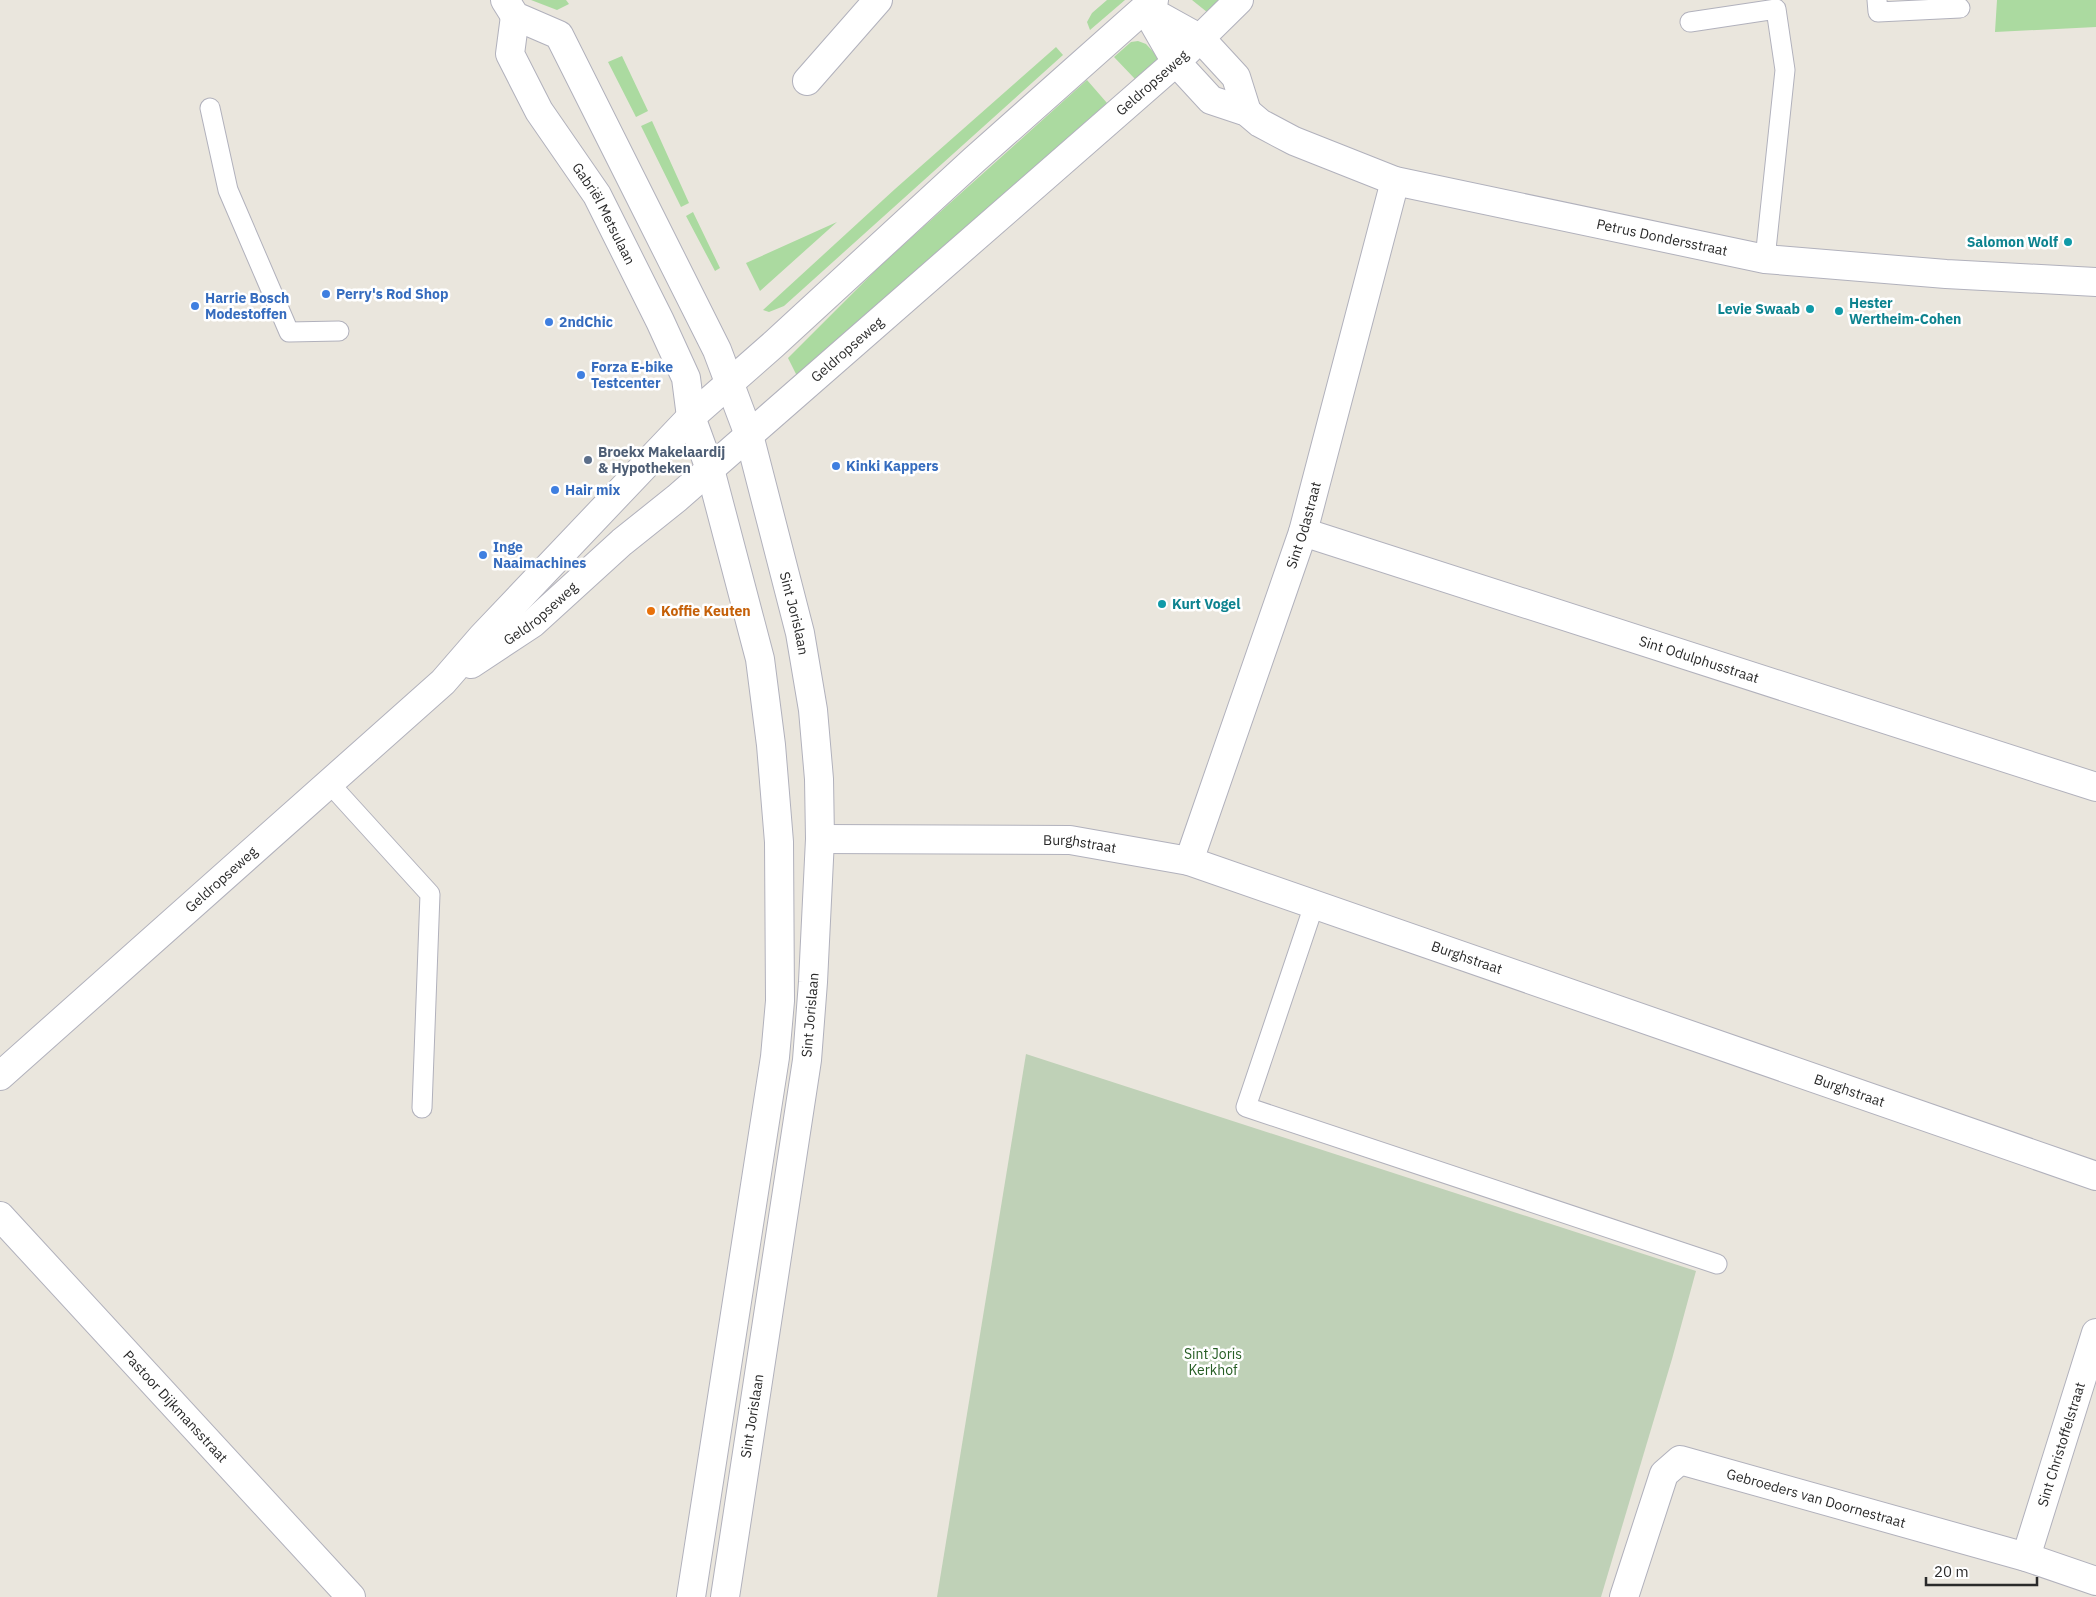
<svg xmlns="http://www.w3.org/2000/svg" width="2096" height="1597" viewBox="0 0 2096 1597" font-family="'IBM Plex Sans',sans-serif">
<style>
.green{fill:#abdaa0}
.cemetery{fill:#bfd1b7}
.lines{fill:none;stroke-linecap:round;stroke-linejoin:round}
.lane-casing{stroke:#b1b1bc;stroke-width:21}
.street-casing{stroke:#b1b1bc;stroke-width:30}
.secondary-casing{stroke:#b1b1bc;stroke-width:30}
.lane{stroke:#fff;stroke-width:19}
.street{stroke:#fff;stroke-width:28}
.secondary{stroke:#fff;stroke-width:28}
.culture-dot{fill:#0f9aa8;stroke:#fff;stroke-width:2}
.shop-dot{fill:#3f7fe0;stroke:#fff;stroke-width:2}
.service-dot{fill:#5c6f8a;stroke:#fff;stroke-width:2}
.food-dot{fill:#e8710a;stroke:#fff;stroke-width:2}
.labels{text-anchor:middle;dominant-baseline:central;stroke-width:5;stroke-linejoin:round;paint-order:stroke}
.street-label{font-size:14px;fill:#2a2a2a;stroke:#fff}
.culture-label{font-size:14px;font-weight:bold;fill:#0d838f;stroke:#fff;text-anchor:end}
.shop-label{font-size:14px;font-weight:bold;fill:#366cbe;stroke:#fff;text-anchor:start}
.service-label{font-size:14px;font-weight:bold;fill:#4e5e75;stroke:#fff;text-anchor:start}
.food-label{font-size:14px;font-weight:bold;fill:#c56008;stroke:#fff;text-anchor:start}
.park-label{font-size:14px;fill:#255d23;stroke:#fff}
</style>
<rect width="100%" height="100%" fill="#eae6dd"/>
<path class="green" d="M531,0H566L569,4L557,10Z
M1107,0H1125L1090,30L1087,22L1092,13Z
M1192,0H1221L1207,12Z
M1997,0H2096V27L1995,32Z
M1138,41L1146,44L1159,58L1135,79L1114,57L1131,42Z
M1056,47L1063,55L784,306L769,312L763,310L895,189Z
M622,56L648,111L636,117L608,62Z
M1087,80L1107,103L797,376L788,358L882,264Z
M652,121L689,203L681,207L641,126Z
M693,212L720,268L715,271L686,216Z
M837,222L760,291L746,263Z"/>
<path class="cemetery" d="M1026,1054L1696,1271L1672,1359L1601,1597H937Z"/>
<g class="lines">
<defs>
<path id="lane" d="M1877,0L1878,12L1960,8
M1690,22L1776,9L1785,70L1765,259
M210,108L228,190L289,332L339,331
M330,784L430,894L422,1108
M1314,905L1246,1107L1717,1264"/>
<g id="street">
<path d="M807,81L878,0"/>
<path id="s1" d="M1303,532L2096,787"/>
<path id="s2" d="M820,839L1070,840L1189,861L2096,1176"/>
<path id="s3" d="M1189,861L1303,532L1395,181"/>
<path id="s4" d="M0,1216L351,1597"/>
<path id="s5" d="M2026,1557L2096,1333"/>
<path id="s6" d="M1624,1597L1664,1474L1680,1460L2026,1557L2096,1581"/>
</g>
<g id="secondary">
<path id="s7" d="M505,0L515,16L559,35L717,350L749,435L800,633L813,710L819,779L820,839L813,982L807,1060L725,1597"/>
<path id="s8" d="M1145,8L1176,62L1211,100L1247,112L1260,123L1294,141L1395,181L1765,259L1946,274L2096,282"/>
<path d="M1145,8L1201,39L1236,77L1247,112"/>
<path id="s9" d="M515,16L510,54L539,111L597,195L660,321L686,378L691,417L710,469L760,659L771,745L779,842L780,1001L775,1057L691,1597"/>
<path id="s10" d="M471,664L533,623L622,542L677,498L1176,62L1239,0"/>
<path id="s11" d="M0,1076L443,682L482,637L691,417L774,344L974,160L1154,0"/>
</g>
</defs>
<use href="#lane" class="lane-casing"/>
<use href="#street" class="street-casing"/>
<use href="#secondary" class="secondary-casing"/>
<use href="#lane" class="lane"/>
<use href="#street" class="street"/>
<use href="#secondary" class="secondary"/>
</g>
<g class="culture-dot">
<circle cx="2068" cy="242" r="5"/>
<circle cx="1810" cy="309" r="5"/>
<circle cx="1839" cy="311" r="5"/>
<circle cx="1162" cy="604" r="5"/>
</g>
<g class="shop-dot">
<circle cx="326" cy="294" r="5"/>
<circle cx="195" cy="306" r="5"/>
<circle cx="549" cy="322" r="5"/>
<circle cx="581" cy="375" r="5"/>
<circle cx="836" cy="466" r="5"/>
<circle cx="555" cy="490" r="5"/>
<circle cx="483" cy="555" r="5"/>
</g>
<circle class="service-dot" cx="588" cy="460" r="5"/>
<circle class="food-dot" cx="651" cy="611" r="5"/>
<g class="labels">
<g class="street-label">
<text stroke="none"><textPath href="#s10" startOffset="896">Geldropseweg</textPath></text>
<text stroke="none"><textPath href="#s9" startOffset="224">Gabriël Metsulaan</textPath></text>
<text stroke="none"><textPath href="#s8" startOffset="589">Petrus Dondersstraat</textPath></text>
<text stroke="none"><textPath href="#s10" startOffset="491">Geldropseweg</textPath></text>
<text stroke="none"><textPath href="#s3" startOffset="355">Sint Odastraat</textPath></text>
<text stroke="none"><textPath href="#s10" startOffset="86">Geldropseweg</textPath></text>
<text stroke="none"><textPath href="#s7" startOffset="694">Sint Jorislaan</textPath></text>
<text stroke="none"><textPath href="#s1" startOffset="416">Sint Odulphusstraat</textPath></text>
<text stroke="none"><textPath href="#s2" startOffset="260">Burghstraat</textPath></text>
<text stroke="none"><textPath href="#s11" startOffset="296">Geldropseweg</textPath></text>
<text stroke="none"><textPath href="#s2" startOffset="665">Burghstraat</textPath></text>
<text transform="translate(810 1015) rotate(-85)">Sint Jorislaan</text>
<text stroke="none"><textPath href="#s2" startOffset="1070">Burghstraat</textPath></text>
<text stroke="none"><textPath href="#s4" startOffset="259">Pastoor Dijkmansstraat</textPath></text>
<text transform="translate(752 1416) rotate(-81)">Sint Jorislaan</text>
<text stroke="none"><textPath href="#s5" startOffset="118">Sint Christoffelstraat</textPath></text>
<text stroke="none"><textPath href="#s6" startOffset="292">Gebroeders van Doornestraat</textPath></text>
</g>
<g class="culture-label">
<text x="2058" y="242">Salomon Wolf</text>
<text x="1849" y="303" text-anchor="start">Hester<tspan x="1849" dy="16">Wertheim-Cohen</tspan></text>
<text x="1800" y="309">Levie Swaab</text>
<text x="1172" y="604" text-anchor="start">Kurt Vogel</text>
</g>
<g class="shop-label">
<text x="336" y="294">Perry's Rod Shop</text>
<text x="205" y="298">Harrie Bosch<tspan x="205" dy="16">Modestoffen</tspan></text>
<text x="559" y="322">2ndChic</text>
<text x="591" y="367">Forza E-bike<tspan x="591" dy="16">Testcenter</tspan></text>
<text x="846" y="466">Kinki Kappers</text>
<text x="565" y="490">Hair mix</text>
<text x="493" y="547">Inge<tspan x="493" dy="16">Naaimachines</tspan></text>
</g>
<g class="service-label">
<text x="598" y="452">Broekx Makelaardij<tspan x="598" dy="16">&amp; Hypotheken</tspan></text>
</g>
<g class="food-label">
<text x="661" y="611">Koffie Keuten</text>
</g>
<g class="park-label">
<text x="1213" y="1354">Sint Joris<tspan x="1213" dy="16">Kerkhof</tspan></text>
</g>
</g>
<path d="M1926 1577v8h111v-8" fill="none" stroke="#2a2a2a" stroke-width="2.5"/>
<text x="1934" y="1577" font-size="15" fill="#2a2a2a" stroke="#ffffff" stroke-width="4" paint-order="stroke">20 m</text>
</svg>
